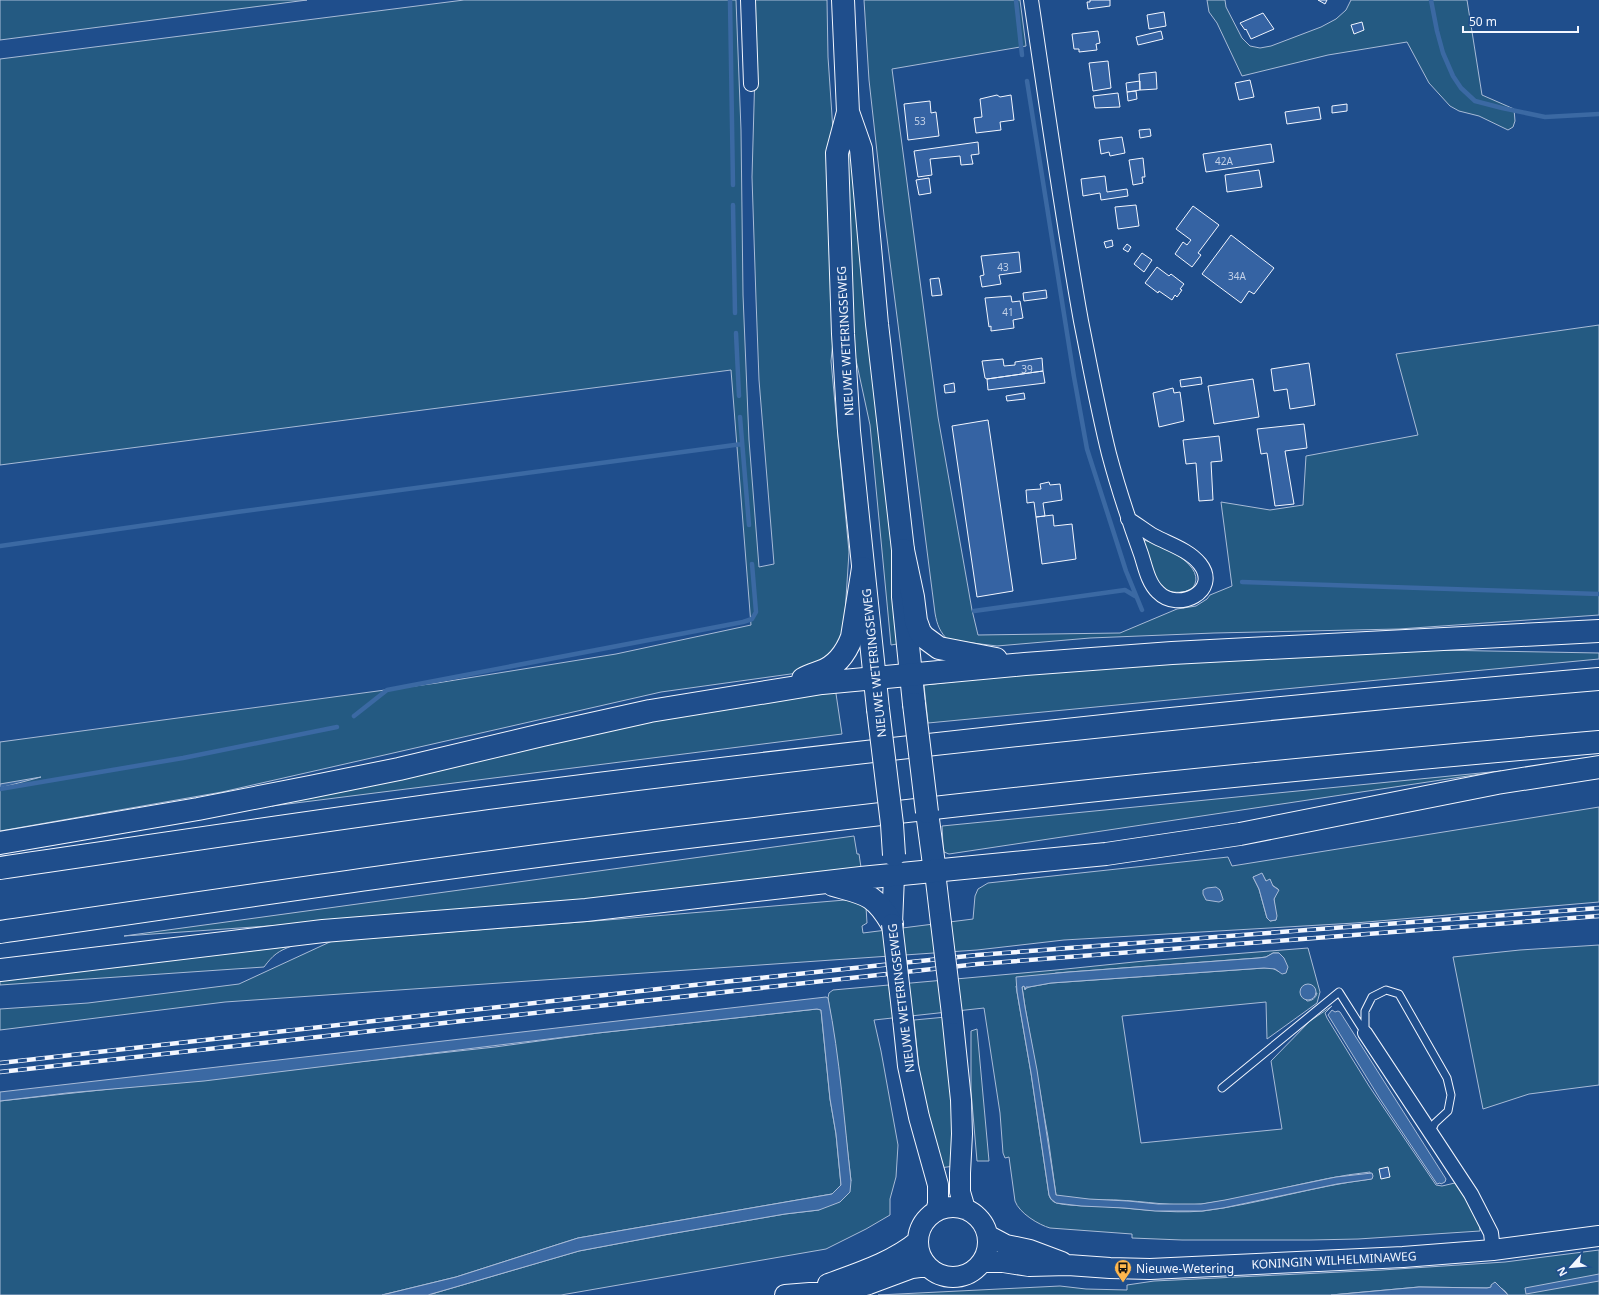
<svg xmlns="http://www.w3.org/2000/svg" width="1599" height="1295" viewBox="0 0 1599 1295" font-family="'Noto Sans',sans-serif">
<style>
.green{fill:#245a82;stroke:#a8bbd7;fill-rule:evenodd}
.water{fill:#3b69a3;stroke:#a8bbd7}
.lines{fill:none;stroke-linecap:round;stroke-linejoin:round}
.stream{stroke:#3b69a3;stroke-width:4.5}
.building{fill:#3563a3;stroke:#f2f6ff}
.service-casing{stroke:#f2f6ff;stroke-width:9}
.minor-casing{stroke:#f2f6ff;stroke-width:16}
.secondary-casing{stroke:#f2f6ff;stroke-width:22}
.primary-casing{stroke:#f2f6ff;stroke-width:24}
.motorway-casing{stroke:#f2f6ff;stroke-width:24}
.service{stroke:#1f4e8c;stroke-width:7}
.minor{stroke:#1f4e8c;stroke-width:14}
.secondary{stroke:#1f4e8c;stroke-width:20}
.primary{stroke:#1f4e8c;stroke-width:22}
.motorway{stroke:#1f4e8c;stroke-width:22}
.rail-casing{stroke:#f2f6ff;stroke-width:4.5}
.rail{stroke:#1f4e8c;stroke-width:3;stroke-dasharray:9;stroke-linecap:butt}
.secondary-bridge-casing{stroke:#f2f6ff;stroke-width:22;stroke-linecap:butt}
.primary-bridge-casing{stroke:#f2f6ff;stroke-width:24;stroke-linecap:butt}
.secondary-bridge{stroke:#1f4e8c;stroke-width:20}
.primary-bridge{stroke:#1f4e8c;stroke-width:22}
.labels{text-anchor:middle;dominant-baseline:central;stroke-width:3;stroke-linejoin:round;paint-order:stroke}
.number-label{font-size:10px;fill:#c3d1e8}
.street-label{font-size:12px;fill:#f2f6ff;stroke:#1f4e8c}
.poi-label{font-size:12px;fill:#f2f6ff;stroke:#1f4e8c;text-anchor:start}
</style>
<rect width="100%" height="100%" fill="#1f4e8c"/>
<path class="green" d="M0,0H307L0,40Z
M464,0H736L741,130L743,295L749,440L759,567L774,564L759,380L756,299L752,177L755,70L753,0H827L828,57L835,160L838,292L831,361L849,552L844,629L841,639L828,657L805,672L661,692L222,792L0,831V742L437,683L616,654L751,625L731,370L0,465V59Z
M864,0H1020L1026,46L892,69L938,417L972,610L978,635L1120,633L1177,609L1196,606L1207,599L1210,595L1232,586L1221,502L1270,510L1303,505L1306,456L1418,435L1396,354L1599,325V615L1399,629L1214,633L1090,638L997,646L948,640C940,632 937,625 935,613L884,215L869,80Z
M1207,0H1225L1226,7L1242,38L1250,46L1260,48L1271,46L1321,27L1336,19L1346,10L1351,0H1467L1482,95L1514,109L1515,121L1513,127L1508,130L1479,116L1459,111L1450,106L1429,83L1407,42L1328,55L1242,76L1217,23L1209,12Z
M851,148L903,643L891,645L870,425L853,346L846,150Z
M1143,540C1158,543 1203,563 1195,584C1190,596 1164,594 1157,584C1152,577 1146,550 1143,540Z
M1434,650L1599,653V659L928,723L924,685L1077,668Z
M835,687L842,734L272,806L439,768L593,727Z
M1501,771L949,854L944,852L943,845L942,826Z
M1599,807V902L1355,923L1064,940L977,950L225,1002L0,1030V1009L88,1003L239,984L332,941L607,920L845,900H853L866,907L867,923L862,926L863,933L973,919L975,896L978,889L988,883L1228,857L1232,866ZM1262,874L1266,881L1278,889L1274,899L1276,920L1270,921L1267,918L1259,889L1253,877Z
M854,836L857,854H859L862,874L528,908L124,936Z
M1599,945V1085L1529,1094L1483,1109L1453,957L1520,950Z
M292,946C278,951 273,955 264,967L0,985V980Z
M1308,948L1320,992L1317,1003L1267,1039L1266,1002L1122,1016L1141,1143L1282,1129L1271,1061L1310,1021L1332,1006L1325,1013L1327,1018L1369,1086L1436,1185L1442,1186L1459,1182L1479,1221L1480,1231L1358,1239L1310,1240H1182L1132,1238V1234L1050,1228C1039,1225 1019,1213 1015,1201L1009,1157L1005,1158L1003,1153L1000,1113L984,1008L874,1020L881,1051L898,1145L896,1177L890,1199V1215L866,1229L826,1249L561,1295H428L579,1251L664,1235L785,1214L819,1210L851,1181L836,1051L828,998L829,993L833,990L1056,970L1144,961ZM1273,953H1279L1278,971L1272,968H1264L1051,983L1029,987L1025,989L1024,986L1022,987L1025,1007L1048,1137L1056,1195C1067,1200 1103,1200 1116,1200C1145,1201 1173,1207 1202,1204C1258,1197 1313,1178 1370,1172L1371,1179C1314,1186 1259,1204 1203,1211C1168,1214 1134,1208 1099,1206C1090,1206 1062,1206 1054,1202C1051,1200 1050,1198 1049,1195L1031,1073L1016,986L1056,973L1069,972L1258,958L1266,957ZM1317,993C1316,998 1312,1001 1307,1001L1301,994Z
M817,1009L821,1010L830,1099L836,1134L841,1185L832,1194L578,1238L456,1277L382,1295H0V1101L495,1047L598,1033Z
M946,1017L955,1166L939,1168L921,1088L914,1020Z
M977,1029L989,1161H977L971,1091V1031Z
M1599,1250V1295H1508C1502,1286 1497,1286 1487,1288L1419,1287L1331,1295H878L1060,1286L1086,1289L1127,1290V1285L1154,1281L1382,1270L1505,1262Z"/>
<path class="water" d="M41,777L0,788V784Z
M1262,873L1266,881L1270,879L1273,886L1279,890L1274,899L1277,916L1276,920L1270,921L1267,918L1259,889L1253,877Z
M1216,887L1220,890L1223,899V900L1219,902L1206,900L1203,894V890L1207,888Z
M1273,953H1279L1284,958L1288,967L1286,973L1282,974L1275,969L1264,968L1051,983L1029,987H1026L1025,990L1024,986L1022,987L1025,1007L1037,1070L1056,1195L1089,1199L1128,1201L1158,1204H1201L1225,1200L1336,1177L1372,1173L1373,1176L1372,1179L1337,1184L1223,1208L1202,1211H1155L1124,1208L1081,1206L1056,1203L1051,1199L1049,1195L1031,1073L1017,992L1016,977L1069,972L1258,958L1266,957Z
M1300 992a8 8 0 1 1 16 0a8 8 0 1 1-16 0Z
M826,997L828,998C840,1058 844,1120 851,1181L850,1192L840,1202L819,1210L785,1214L664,1235L579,1251L428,1295H382L456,1277L578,1238L832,1194L841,1185L836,1134L830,1099L821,1010L817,1009L598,1033L204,1081L67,1093L0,1101V1092Z
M1332,1010L1335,1012L1338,1011L1340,1012L1446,1179L1445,1182L1441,1184L1440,1183L1437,1184L1380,1099L1328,1015Z
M1599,1274V1281L1526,1294L1525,1288Z
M1495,1282L1508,1295H1331L1419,1287L1487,1288L1491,1287V1285Z"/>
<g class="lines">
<path class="stream" d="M730,0L733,185
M1016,0L1022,55
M1431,0L1437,31L1443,53L1453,76L1461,88L1475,101L1502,108L1545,117L1599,114
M1027,81L1074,377L1087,449L1126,571L1142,610
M733,205L735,313
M736,333L739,396
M740,417L749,525
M0,546L237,512L742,444
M1242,582L1599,594
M974,611L1125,590L1135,596
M354,716L387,690L743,622L752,619L756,612L752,564
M0,789L183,758L337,727"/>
</g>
<path class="building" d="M1090,0H1110V6L1088,9L1087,2H1090Z
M1318,0H1327L1325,4Z
M1164,12L1166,26L1149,29L1147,15Z
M1263,13L1274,29L1251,39L1246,29L1245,30L1240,23Z
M1362,22L1364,30L1354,34L1351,25Z
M1098,31L1100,43L1096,44L1097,50L1079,52V49H1074L1072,34Z
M1161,31L1163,39L1138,45L1136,37Z
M1108,61L1111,88L1093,91L1089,63Z
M1156,72L1157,89L1140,90L1139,74Z
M1250,80L1254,97L1239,100L1235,83Z
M1140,81V90L1127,92L1126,83Z
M1136,91L1137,99L1128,101L1127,92Z
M1118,93L1120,107L1095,108L1093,96Z
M997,95L1000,97L1011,95L1014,120L1000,122L1001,130L976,133L974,118L982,117L980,99Z
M930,101L931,113L936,112L939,136L908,140L904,104Z
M1347,104V111L1332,113V106Z
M1319,107L1321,119L1287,124L1285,112Z
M1150,129L1151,136L1140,138L1139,130Z
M1122,137L1125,153L1110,156L1109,152L1101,154L1099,140Z
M978,142L979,154L971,155L973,164L961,165L960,156L930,159L932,175L918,177L914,151Z
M1271,144L1274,162L1206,172L1203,154Z
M1143,158L1145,177H1142L1143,183L1133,185L1129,160Z
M1259,170L1262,187L1227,192L1225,175Z
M1105,176L1107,192L1127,189L1128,196L1101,200L1100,193L1083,196L1081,179Z
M929,178L931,193L919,195L916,180Z
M1136,205L1139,226L1118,229L1115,207Z
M1193,206L1219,225L1198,253L1201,255L1192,267L1175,254L1183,242L1187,245L1191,240L1176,229Z
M1231,235L1274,268L1254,294L1249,291L1241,303L1202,274Z
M1112,240L1113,246L1106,248L1104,242Z
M1127,244L1131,247L1128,252L1123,249Z
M1019,252L1021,272L999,275L1001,284L982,287L980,276L984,275L981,256Z
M1142,253L1152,260L1144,272L1134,264Z
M1157,267L1169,276L1171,274L1184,284L1180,289L1182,290L1177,297L1175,295L1172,300L1159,291L1158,293L1145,283Z
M939,278L942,295L932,296L930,279Z
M1046,290L1047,298L1024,301L1023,293Z
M1011,296L1012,302L1020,301L1023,318L1013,320L1014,328L991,331V326L989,327L985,298Z
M1042,358L1043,371L987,379L985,378L982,361L1003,359L1004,366L1015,365V362Z
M1309,363L1315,405L1290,409L1287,389L1274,391L1271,369Z
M1043,371L1045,383L988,390L987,379Z
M1201,377L1202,384L1181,387L1180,380Z
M1253,379L1259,417L1214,424L1208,386Z
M954,383L955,392L945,393L944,385Z
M1173,388L1174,393L1180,392L1184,421L1159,427L1153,393Z
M1024,393L1025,399L1007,401L1006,396Z
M988,420L1013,591L977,597L952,426Z
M1304,424L1307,448L1285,451L1294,504L1275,506L1267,453L1261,454L1257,429Z
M1219,436L1222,461L1211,462L1213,500L1199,501L1196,463L1186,464L1183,440Z
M1049,482L1050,485L1060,484L1062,500L1043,503L1045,516L1036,517L1034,502L1027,503L1026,490L1041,489L1040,484Z
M1053,515L1054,526L1072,524L1076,559L1042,564L1036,517Z
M1388,1167L1390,1177L1381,1179L1379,1169Z"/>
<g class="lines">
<defs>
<path id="service" d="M1365,1033V1011L1372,997L1386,990L1399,994L1447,1078L1451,1095L1448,1111L1435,1123L1430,1133
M1222,1088L1339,992L1365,1033"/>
<path id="minor" d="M748,0L751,84
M1031,0C1047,107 1062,215 1081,321C1090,366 1098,410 1109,454C1118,488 1129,521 1141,554C1145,566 1148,583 1158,592C1178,613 1221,591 1200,564C1189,550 1169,544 1154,536C1145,531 1137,524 1128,519
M1365,1033L1471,1194L1491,1233L1493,1250"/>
<path id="secondary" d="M935,872L941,923
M892,924L894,876
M952,1014L961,1100L962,1134L960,1173V1192L965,1209
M903,1019L908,1066L919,1117L938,1185V1204L936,1211
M918 1242a35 35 0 1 1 70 0a35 35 0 1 1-70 0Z
M989,1236L1006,1245L1030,1250L1062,1262
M982,1262H1003L1029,1266L1068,1265L1110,1268L1150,1269L1214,1266L1403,1257L1493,1250L1599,1236
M828,1284C858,1273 893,1262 918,1241
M785,1295L847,1290L869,1284L912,1268L927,1266"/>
<path id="primary" d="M843,0L848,112L837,153L843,334L849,431L878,709
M848,112L861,149L877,324L903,550V597L914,704
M927,812L935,872"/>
<path id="motorway" d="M903,550L913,597L916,621L920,632L924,637L939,648L996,659
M803,679C809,675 814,674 820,672C837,666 846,653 852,637L863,568
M0,843L198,809L310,787L399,769L542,735L650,711L822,683L1025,664L1172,653L1599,631
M0,868C157,845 315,821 473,800C847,751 1223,711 1599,679
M833,885C865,894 874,893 892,924
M0,932C246,896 491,860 738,831C1024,796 1311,767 1599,742
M0,970L323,931L586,910L861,878L1106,854L1240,834L1497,783L1599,767"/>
</defs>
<use href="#service" class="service-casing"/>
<use href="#minor" class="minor-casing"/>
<use href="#secondary" class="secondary-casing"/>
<use href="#primary" class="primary-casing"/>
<use href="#motorway" class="motorway-casing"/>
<use href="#service" class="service"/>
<use href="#minor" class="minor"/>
<use href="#secondary" class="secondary"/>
<use href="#primary" class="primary"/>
<use href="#motorway" class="motorway"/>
<defs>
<path id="rail" d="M0,1063L685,986L977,955L1599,908
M0,1072L978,964L1599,916"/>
</defs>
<use href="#rail" class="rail-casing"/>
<use href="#rail" class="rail"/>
<defs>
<path id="secondary-bridge" d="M941,923L952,1014
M892,924L903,1019"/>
<path id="primary-bridge" d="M914,704L927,812
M878,709L892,824L894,855"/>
</defs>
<use href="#secondary-bridge" class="secondary-bridge-casing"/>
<use href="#primary-bridge" class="primary-bridge-casing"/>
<use href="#secondary-bridge" class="secondary-bridge"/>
<use href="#primary-bridge" class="primary-bridge"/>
</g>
<defs>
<symbol id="bus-pin" viewBox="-11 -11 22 30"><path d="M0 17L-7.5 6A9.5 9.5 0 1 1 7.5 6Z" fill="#ffb74d" stroke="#1f4e8c"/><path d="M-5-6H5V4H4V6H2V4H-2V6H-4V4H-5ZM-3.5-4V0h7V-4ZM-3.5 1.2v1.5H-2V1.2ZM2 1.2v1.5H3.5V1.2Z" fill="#111"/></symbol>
</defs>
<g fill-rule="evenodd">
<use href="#bus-pin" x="1113" y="1258" width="20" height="27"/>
</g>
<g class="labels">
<g class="number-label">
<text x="920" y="121">53</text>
<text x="1224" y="161">42A</text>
<text x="1003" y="267">43</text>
<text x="1237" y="276">34A</text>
<text x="1008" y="312">41</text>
<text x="1027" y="369">39</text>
</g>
<g class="street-label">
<text transform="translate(845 341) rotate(-93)">NIEUWE WETERINGSEWEG</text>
<text transform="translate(874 663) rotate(-96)">NIEUWE WETERINGSEWEG</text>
<text transform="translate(901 998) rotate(-97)">NIEUWE WETERINGSEWEG</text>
<text transform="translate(1334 1260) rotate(-3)">KONINGIN WILHELMINAWEG</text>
</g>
<g class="poi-label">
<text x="1136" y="1268">Nieuwe-Wetering</text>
</g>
</g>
<g transform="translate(1571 1267) rotate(243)" stroke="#1f4e8c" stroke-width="3" paint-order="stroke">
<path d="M0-3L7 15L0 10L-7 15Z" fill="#f2f6ff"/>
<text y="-6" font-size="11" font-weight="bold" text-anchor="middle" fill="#f2f6ff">N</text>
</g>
<path d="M1463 26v6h115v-6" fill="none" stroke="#f2f6ff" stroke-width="2"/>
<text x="1469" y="26" font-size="12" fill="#f2f6ff" stroke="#1f4e8c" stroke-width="3" paint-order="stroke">50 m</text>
</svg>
